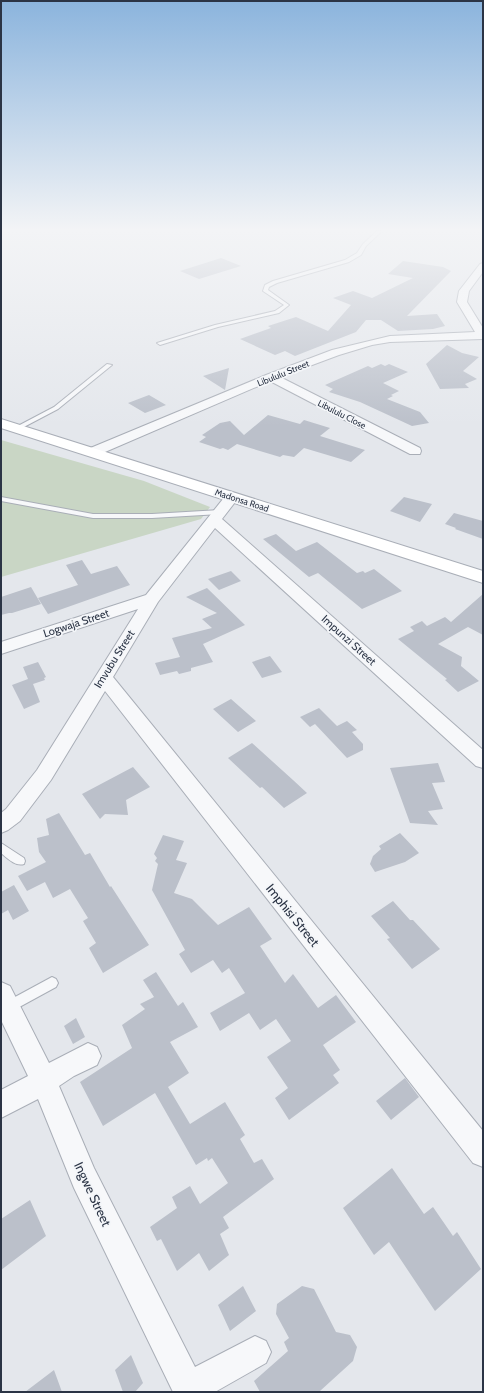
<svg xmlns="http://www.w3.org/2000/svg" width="484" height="1393" viewBox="0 0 484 1393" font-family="Cabin,sans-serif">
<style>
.green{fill:#c9d6c5}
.building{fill:#bbc0ca}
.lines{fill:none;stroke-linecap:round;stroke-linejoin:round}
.lane-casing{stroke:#a9aeb7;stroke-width:2}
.street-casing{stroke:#a9aeb7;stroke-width:2}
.secondary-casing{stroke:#a9aeb7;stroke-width:2}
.lane{fill:#f7f8fa;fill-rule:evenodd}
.street{fill:#f7f8fa;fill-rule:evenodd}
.secondary{fill:#fff;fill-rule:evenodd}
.labels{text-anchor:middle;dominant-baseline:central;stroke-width:3.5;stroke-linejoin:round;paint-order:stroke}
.far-street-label{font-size:9px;fill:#2b3445;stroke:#f4f6f9}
.street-label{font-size:11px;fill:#2b3445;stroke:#f4f6f9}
.near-street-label{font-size:13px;fill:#2b3445;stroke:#f4f6f9}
</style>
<rect width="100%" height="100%" fill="#e4e7ec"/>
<path class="green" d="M1,440L144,481L210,507L201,519L1,577Z"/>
<path class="building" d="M221,258L241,266L199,279L180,271Z
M403,261L443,267L451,271L407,316L437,314L445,326L433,329L398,331L381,320H366L356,332L295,356L285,351L275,355L240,339L271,328L268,326L296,317L328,331L351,305L333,298L353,291L372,298L413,278L388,274Z
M447,345L462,353L479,357L463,371L477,379L465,384L469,388L440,389L426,364Z
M381,364L385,366L389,364L408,372L383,383L399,391L391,395L393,396L387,399L420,412L429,423L412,426L360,402L329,392L333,389L325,385L368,366L372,368Z
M229,368L225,390L203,376Z
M149,395L166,405L145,413L128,403Z
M268,415L300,424L304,420L330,428L320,436L365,450L351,462L304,448L294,457L283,455L280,457L237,444L228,450L223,448L220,449L199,442L206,437L202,435L220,423L230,421L244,435Z
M404,497L432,504L420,522L390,511Z
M454,513L483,521V539L455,529L456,528L445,524Z
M276,534L296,551L317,542L357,573L363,571L365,573L374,569L402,591L362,609L318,573L309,577L263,539Z
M82,560L91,574L117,566L130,585L48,614L38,598L78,585L66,565Z
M231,571L241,581L219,590L208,579Z
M31,587L41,604L12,613H9L1,615V597Z
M207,588L245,625L203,644L213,662L191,668V671L179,674L177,671L160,675L155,663L180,657L172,638L212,628L202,619L217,613L186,597Z
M483,594V635L468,627L438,644L462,657L461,666L479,681L458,692L445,680L447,679L398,639L414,631L410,627L422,621L427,626L445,617L451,622Z
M270,656L282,672L262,678L252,662Z
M38,662L46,677L44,678L45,680L33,684L40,702L24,709L12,685L28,679L23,667Z
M231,699L256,721L238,732L213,709Z
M319,708L337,726L347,721L357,730L352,732L363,744V750L347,758L315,724L310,727L300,717Z
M252,743L293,780L307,793L284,808L262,787L260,788L228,758Z
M438,763L445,782L432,783L443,809L428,811L438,825L410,823L390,768Z
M133,767L150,787L126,800L128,815L105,814L100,819L82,794Z
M59,813L85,855L90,853L110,887L111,886L149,945L103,973L89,948L96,943L83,921L88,918L70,889L53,898L45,882L27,891L18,876L46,862L39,852L37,838L49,835L46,819Z
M400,833L419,853L405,862L375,872L370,864L373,856L381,849L379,846Z
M163,835L184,841L176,860L187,863L174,893L192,899L218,925L249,907L272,939L260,946L285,983L293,974L318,1008L336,995L356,1022L323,1045L340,1070L333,1075L339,1083L289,1120L275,1098L288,1088L267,1057L291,1041L276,1019L260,1030L249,1013L220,1031L210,1013L245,993L229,968L222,973L213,960L191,973L179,954L185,950L152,890L158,864L155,861L157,858L154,854Z
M14,885L29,911L13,920L8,910L1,914V892Z
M393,901L410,920H413L440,949L412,969L387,939L390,938L371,916Z
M156,972L178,1006L183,1002L198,1027L170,1042L189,1073L168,1087L190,1124L225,1102L245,1135L240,1139L254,1163L262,1159L274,1179L223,1217L229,1228L220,1234L229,1255L209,1271L199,1253L177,1271L161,1239L157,1241L150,1227L177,1208L172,1197L190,1186L200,1204L228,1183L212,1158L208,1161L207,1158L196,1165L155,1093L103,1126L80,1082L132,1048L122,1025L145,1009L140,1004L154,997L143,980Z
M76,1018L85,1037L73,1044L64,1026Z
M405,1078L419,1097L391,1120L376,1101Z
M392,1168L424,1214L433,1207L453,1236L457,1232L481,1269L435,1311L389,1242L374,1255L343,1208Z
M30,1200L46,1236L1,1270V1219Z
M243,1286L256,1311L230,1331L218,1305Z
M302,1286L314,1289L336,1332L350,1335L357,1347L353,1361L320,1391L260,1392L254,1381L288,1351L284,1342L289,1338L276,1314L277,1304Z
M131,1355L143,1383L135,1392H123L115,1370Z
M54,1370L62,1392H25Z"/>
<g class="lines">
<defs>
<path id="lane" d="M377,231H382L366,246L361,255L349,262L277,283L269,287L268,290L289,305L279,313L218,327L160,345L157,343L215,325L275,311L284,305L263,291L265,285L273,281L345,260L357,253L363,244Z
M107,364L112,365L58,409L20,429H16V427L54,407Z
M1,497L93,514H152L220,510L224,512L220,514L152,518H93L1,501Z
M1,843L24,858L25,861L24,864C16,867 7,858 1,853Z
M52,977L56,979L58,983L56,987L12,1011L8,1013L4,1011L2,1007L4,1003Z"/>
<path id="street" d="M483,263V272L469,291L467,302L483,328V339L390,342L372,345L339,355L280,377L420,448L421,451L420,454H410L270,381L98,455H88L87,452L88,449L266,375L332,350L390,336L475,332L457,302L459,291L480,264Z
M232,493L237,494L239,497L222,519L483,750V768L476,766L215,528L158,602L113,677L483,1131V1167L473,1163L105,691L51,780L20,821L8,830L1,833V813L6,809L37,770L138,609L1,654V642L146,595L227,494Z
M1,982L10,986L49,1063L88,1043L97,1047L101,1056L97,1065L74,1076L59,1086L94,1168L195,1367L255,1336L266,1341L271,1352L266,1363L215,1392H173L74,1188L38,1099L1,1118V1090L28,1076L1,1020Z"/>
<path id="secondary" d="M1,419L483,571V583L1,428Z"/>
</defs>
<use href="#lane" class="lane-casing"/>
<use href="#street" class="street-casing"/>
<use href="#secondary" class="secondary-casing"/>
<use href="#lane" class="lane"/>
<use href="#street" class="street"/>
<use href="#secondary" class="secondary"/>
</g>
<linearGradient id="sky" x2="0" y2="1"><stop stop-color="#8bb4dd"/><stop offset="0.54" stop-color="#f3f4f6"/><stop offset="1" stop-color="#f3f4f6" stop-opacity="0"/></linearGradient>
<rect width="484" height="426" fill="url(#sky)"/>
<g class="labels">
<g class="far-street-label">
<text transform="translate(283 373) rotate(-22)">Libululu Street</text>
<text transform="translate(342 414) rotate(27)">Libululu Close</text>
<text transform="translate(242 500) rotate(18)">Madonsa Road</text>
</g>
<g class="street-label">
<text transform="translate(76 623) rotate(-18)">Logwaja Street</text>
<text transform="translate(349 640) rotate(42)">Impunzi Street</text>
<text transform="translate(114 659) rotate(-58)">Imvubu Street</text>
</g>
<g class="near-street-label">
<text transform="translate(293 915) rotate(51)">Imphisi Street</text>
<text transform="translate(93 1194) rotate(65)">Ingwe Street</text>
</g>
</g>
<rect width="484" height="1393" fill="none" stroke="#2b3445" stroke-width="4"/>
</svg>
